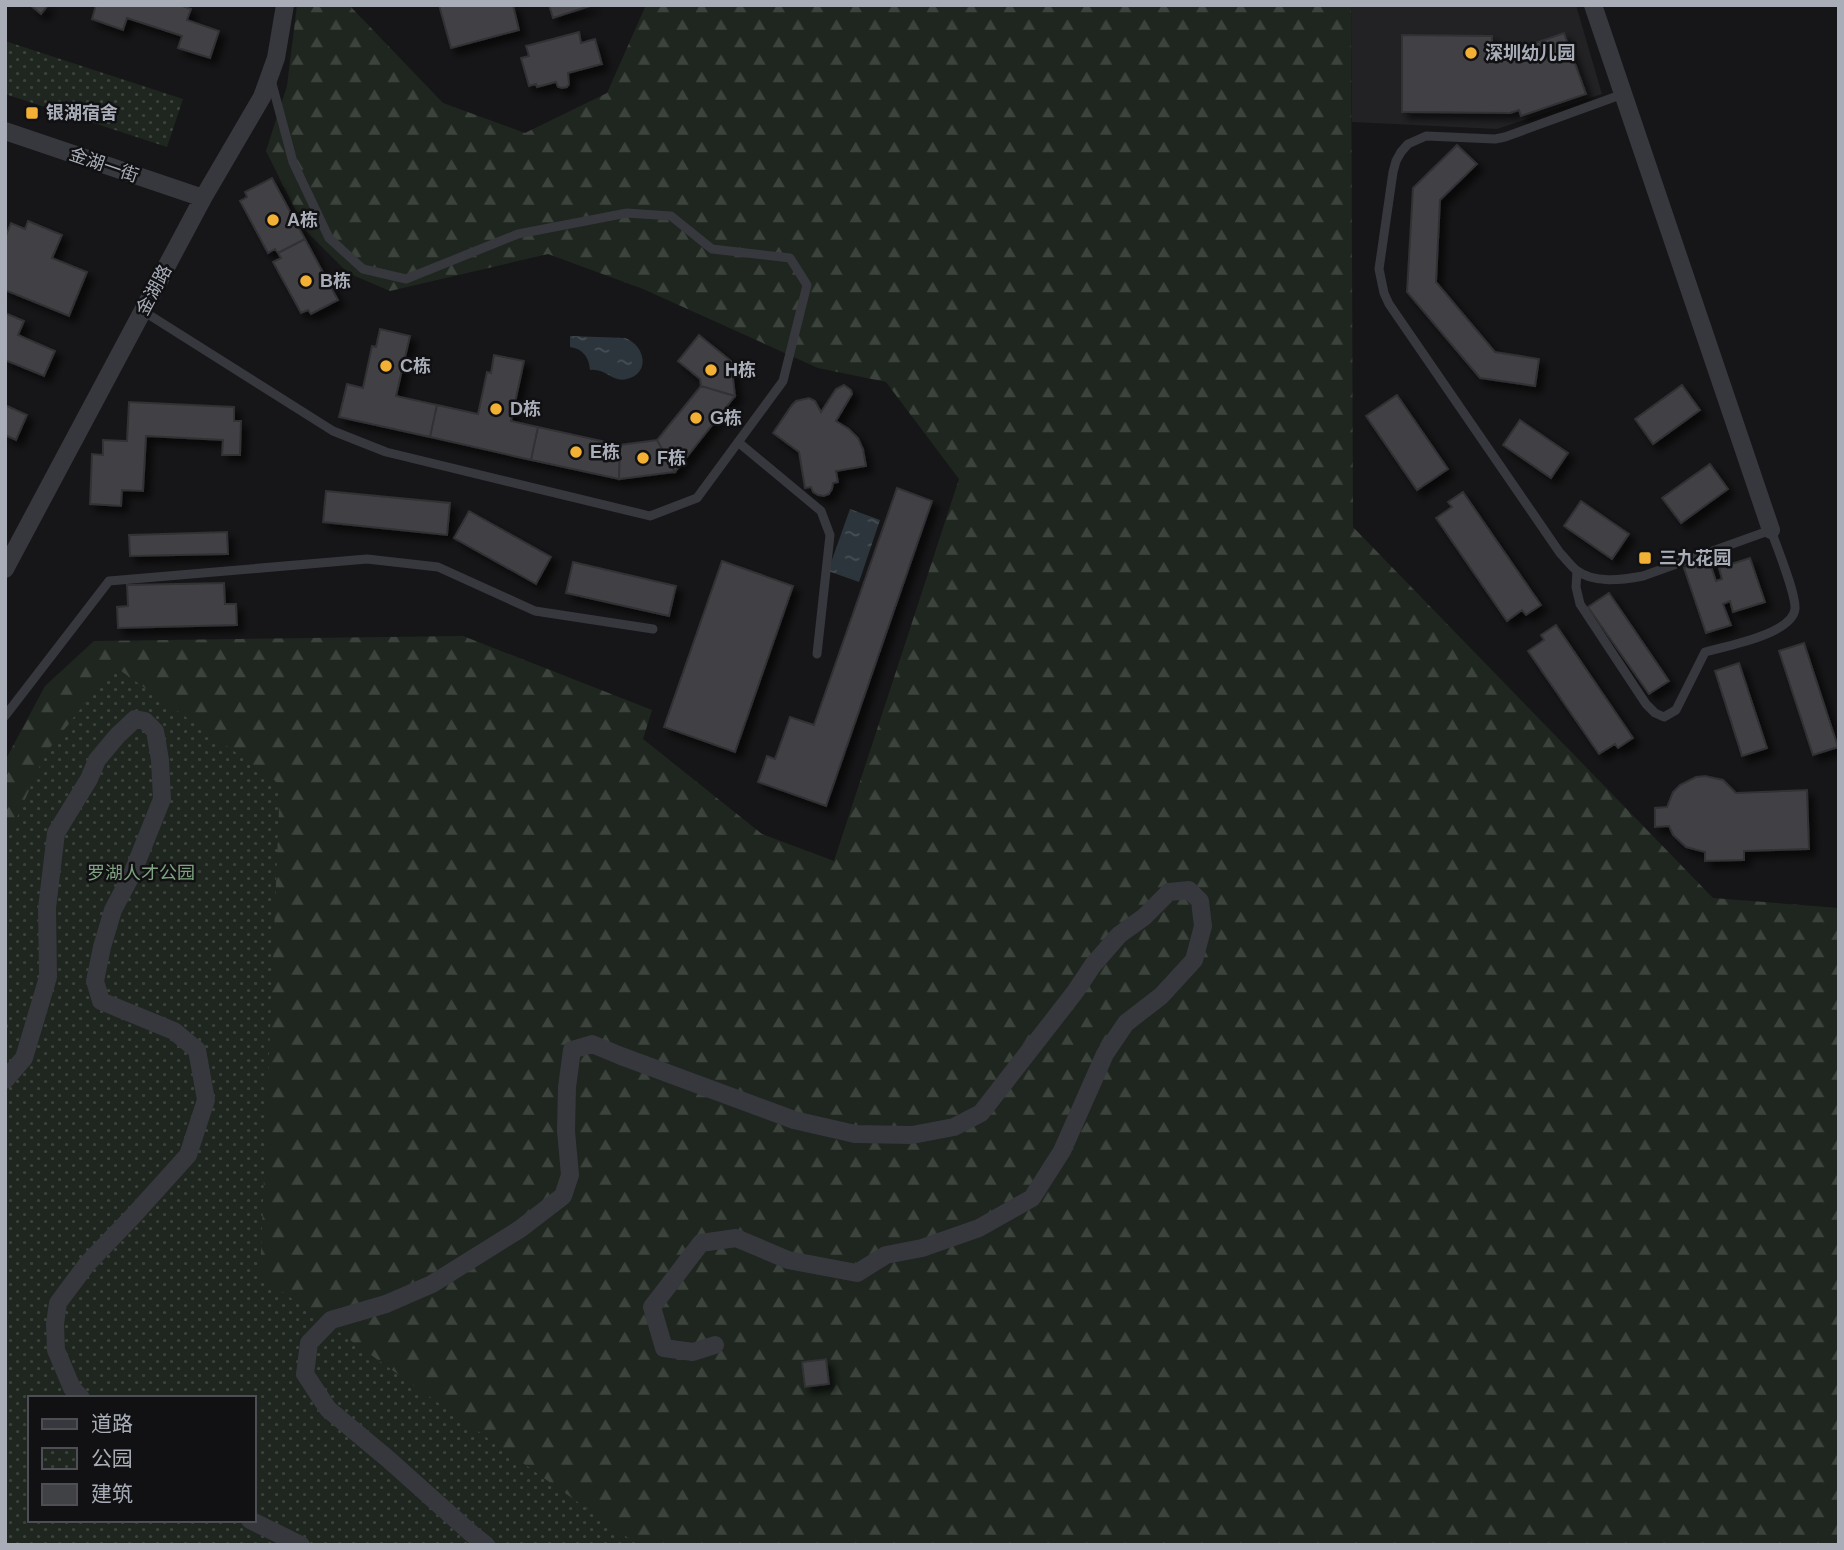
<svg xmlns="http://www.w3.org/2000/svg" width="1844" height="1550" viewBox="0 0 1844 1550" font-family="Arial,'Noto Sans SC',sans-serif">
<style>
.built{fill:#222225}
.forest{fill:url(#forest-firs);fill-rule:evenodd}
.park{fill:url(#park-dots);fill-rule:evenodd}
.water{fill:url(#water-ripples)}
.building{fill:#404145;stroke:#303034;stroke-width:2;filter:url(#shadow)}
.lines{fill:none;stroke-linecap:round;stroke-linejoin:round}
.service{stroke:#37383d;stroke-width:9}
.minor{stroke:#37383d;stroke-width:18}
.poi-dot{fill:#f2b134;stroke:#111113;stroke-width:2.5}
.labels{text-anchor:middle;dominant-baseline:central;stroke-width:5;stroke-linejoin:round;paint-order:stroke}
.poi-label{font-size:18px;font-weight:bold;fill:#a8adb8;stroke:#111113;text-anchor:start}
.street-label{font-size:18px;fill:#a8adb8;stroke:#111113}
.park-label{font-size:18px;fill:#7fa381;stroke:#111113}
</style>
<defs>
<pattern id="forest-firs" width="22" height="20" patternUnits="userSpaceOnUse" patternTransform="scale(1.75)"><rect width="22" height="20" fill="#1e261f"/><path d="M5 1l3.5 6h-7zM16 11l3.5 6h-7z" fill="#3c433d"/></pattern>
<pattern id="park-dots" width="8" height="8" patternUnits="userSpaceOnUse" patternTransform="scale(1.75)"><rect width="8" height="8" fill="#1e261f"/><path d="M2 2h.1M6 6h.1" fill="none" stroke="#3c433d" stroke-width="1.8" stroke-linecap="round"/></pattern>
<pattern id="water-ripples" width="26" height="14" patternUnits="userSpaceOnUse" patternTransform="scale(1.75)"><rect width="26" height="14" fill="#2c353c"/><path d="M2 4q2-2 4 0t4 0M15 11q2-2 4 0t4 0" fill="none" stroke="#485056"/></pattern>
<filter id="shadow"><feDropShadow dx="6" dy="6" stdDeviation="3.5" flood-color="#0009"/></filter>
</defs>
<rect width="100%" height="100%" fill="#161618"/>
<path class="built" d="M1351,5H1576L1602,94L1497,129L1352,122Z"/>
<path class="forest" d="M297,5H349L443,103L525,133L607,93L646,5H1351L1353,527L1713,898L1839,908V1545H5V761L45,686L94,641L463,636L652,710L643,739L762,834L834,861L959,479L886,382L818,368L643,289L548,254L390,291L348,273L306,231L266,151L287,86ZM30,1398H254V1520H30Z"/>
<path class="park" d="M5,41L183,99L167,147L5,94Z
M114,666L280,784L260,1276L638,1545H5V1042L10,1033L5,1017V845L45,754ZM30,1398H254V1520H30Z"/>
<path class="water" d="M570,336L625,338C645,345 651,373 627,379C612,383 606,368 590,370C589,357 583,349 570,347Z
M850,509L880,520L859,582L828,571Z"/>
<path class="building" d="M30,5H48L41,14Z
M96,5H180L191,9L187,20L219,31L210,58L178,48L182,36L127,18L123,30L92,19Z
M439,5H513L519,30L451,48Z
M549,5H593L553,18Z
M579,32L581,43L595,39L602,64L568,73L569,84L567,87L562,88L558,87L556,82L537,87L536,84L529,86L521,58L529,56L526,46Z
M1564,33L1586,94L1521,116L1519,110L1510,113L1402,112V35L1492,36V58Z
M1457,145L1477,164L1440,200L1436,282L1495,352L1539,359L1535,386L1480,378L1407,292L1413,188Z
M272,178L305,239L278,253L275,249L268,253L240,201L247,197L245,192Z
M28,221L62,235L52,258L87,272L69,316L5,290V238L11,223L25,229Z
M305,239L338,300L311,314L308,310L301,313L273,262L281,258L278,253Z
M5,313L24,321L18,335L55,351L44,376L5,360Z
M380,329L410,336L396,396L437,405L430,437L339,417L347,384L363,388L372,346L376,347Z
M699,335L731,361L735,396L701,386L700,379L678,361Z
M494,355L524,361L511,421L538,427L531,460L430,437L437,405L478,414L487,372L491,373Z
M844,385L851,390L852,394L836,421L849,429L858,438L863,449L866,466L836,471L838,482L833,483L832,489L829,494L824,496L818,495L813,492L811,487L805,488L799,452L773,433L792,405L796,401L809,398L815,401L821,412L836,389Z
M1682,385L1700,410L1653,444L1635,419Z
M701,386L735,396L675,472L657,440Z
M1397,395L1448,469L1417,490L1366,416Z
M129,402L234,407V421H241L240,455H222L223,440L146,436L143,491L122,490L121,506L90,504L92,454L103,455V440L127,441Z
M5,405L27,415L16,440L5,435Z
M1520,420L1568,453L1551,478L1503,445Z
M538,427L620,445L619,479L531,460Z
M657,440L675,472L619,479L620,445Z
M1710,464L1728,489L1681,523L1662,498Z
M897,488L932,501L826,806L758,782L767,756L775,759L790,717L814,725Z
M326,491L450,503L447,535L323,522Z
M1463,492L1541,605L1526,615L1522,610L1507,621L1436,518L1452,507L1448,502Z
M1581,501L1629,534L1612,559L1564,526Z
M469,511L551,557L536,584L454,538Z
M227,532L228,554L130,556L129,535Z
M1750,558L1765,602L1733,612L1730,601L1723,604L1731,625L1706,633L1684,568L1709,560L1716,581L1722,579L1719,568Z
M722,561L793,586L735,752L664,727Z
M573,562L676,586L669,616L566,593Z
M224,583L225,604H236L237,625L118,628L117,607L128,606L127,585Z
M1609,593L1669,681L1649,694L1588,607Z
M1556,625L1633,738L1618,748L1615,744L1599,754L1528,651L1544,640L1541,635Z
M1804,643L1838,747L1813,755L1779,651Z
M1739,663L1767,748L1742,756L1715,671Z
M1705,776L1723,780L1736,793L1807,790L1809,849L1744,851V860L1705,861V852L1686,847L1673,835L1669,826L1655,827V808L1667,807L1673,792L1680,785L1696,777Z
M826,1359L829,1384L805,1387L802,1362Z"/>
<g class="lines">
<path class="service" d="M143,311L333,431L386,452L650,516L697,498L783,381L807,285L790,258L712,249L671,216L627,213L518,234L406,279L363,269L329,238L293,162L271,80
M738,442L821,511L830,535L817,654
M1577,571L1576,587L1580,604L1646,704L1655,713L1664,717L1676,710L1705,652C1727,646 1792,634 1795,609C1796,593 1777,548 1771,530L1643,576C1622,580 1594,584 1576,570C1570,565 1565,558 1560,553L1389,304L1384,293L1379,269L1393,172L1396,161L1401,152L1408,144L1426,136L1495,139L1505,137L1623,94
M5,716L109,581L367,559L438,567L535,611L653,629"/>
<path class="minor" d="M1593,5L1771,530
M5,131L203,198
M5,569L203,198L262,97L276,58L285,5
M5,1080L24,1058L48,977L47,908L56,833L89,779L97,760L117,736L135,719L145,721L155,731L160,760L162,799L132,874L113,910L102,947L95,981L101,1001L174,1031L197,1050L206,1100L188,1155L134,1215L87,1264L58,1303L55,1324L56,1350L72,1388L81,1398
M250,1520L301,1545
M486,1545L472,1534L388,1459L328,1409L305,1374L309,1343L331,1320L386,1304L432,1284L520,1229L563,1196L570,1175L566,1131L567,1087L572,1050L592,1044L621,1056L794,1120L855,1134L912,1135L954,1127L981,1113L1075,992L1093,965L1119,935L1144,917L1169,892L1189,890L1200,901L1203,926L1194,960L1161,996L1126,1023L1105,1054L1062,1151L1032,1198L979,1228L922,1248L886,1255L857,1273L788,1260L736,1238L701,1243L652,1307L664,1348L693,1352L715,1345"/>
</g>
<g class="poi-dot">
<circle cx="1471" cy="53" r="7"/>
<rect x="25" y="106" width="14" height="14" rx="3.5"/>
<circle cx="273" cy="220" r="7"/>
<circle cx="306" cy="281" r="7"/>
<circle cx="386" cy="366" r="7"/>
<circle cx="711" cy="370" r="7"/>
<circle cx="496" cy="409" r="7"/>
<circle cx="696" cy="418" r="7"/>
<circle cx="576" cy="452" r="7"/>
<circle cx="643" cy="458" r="7"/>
<rect x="1638" y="551" width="14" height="14" rx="3.5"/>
</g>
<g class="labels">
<g class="poi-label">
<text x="1485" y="53">深圳幼儿园</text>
<text x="46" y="113">银湖宿舍</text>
<text x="287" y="220">A栋</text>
<text x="320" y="281">B栋</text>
<text x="400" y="366">C栋</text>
<text x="725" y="370">H栋</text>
<text x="510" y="409">D栋</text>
<text x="710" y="418">G栋</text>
<text x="590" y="452">E栋</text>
<text x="657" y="458">F栋</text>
<text x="1659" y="558">三九花园</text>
</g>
<g class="street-label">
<text transform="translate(104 165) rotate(19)">金湖一街</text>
<text transform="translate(154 290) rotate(-62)">金湖路</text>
</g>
<g class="park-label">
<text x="141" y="873">罗湖人才公园</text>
</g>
</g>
<rect width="1844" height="1550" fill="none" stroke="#a8adb8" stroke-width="14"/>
<rect x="28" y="1396" width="228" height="126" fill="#111113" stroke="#4d4f55" stroke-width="2"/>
<rect x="42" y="1419" width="35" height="10" fill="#37383d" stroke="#4d4f55" stroke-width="2"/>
<text x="91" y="1431" font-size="21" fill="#a8adb8">道路</text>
<rect x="42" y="1448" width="35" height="21" fill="url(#park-dots)" stroke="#4d4f55" stroke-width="2"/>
<text x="91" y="1466" font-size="21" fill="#a8adb8">公园</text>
<rect x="42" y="1484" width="35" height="21" fill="#404145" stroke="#4d4f55" stroke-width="2"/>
<text x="91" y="1501" font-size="21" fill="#a8adb8">建筑</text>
</svg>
